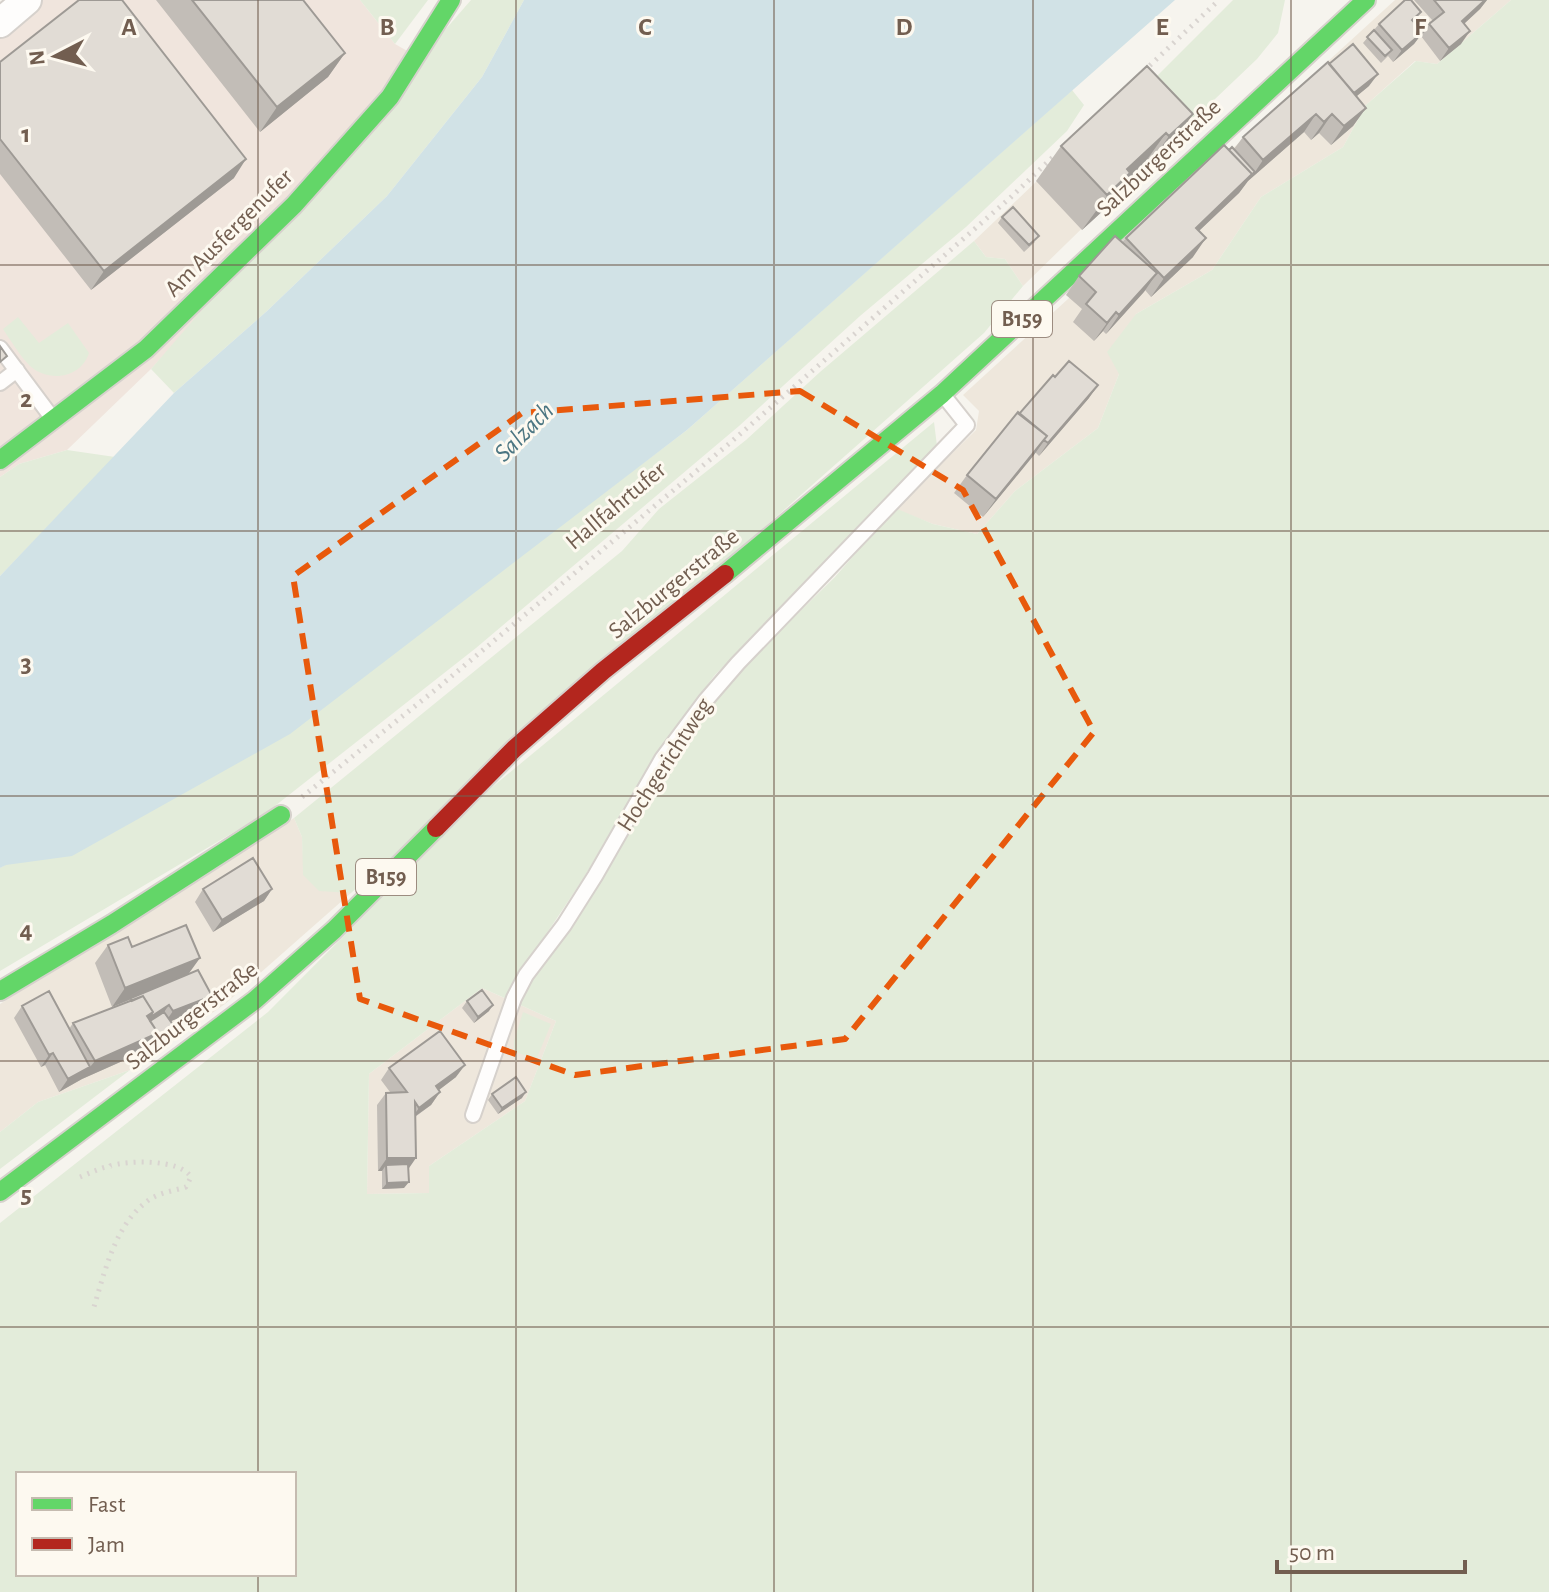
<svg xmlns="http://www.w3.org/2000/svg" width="1549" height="1592" viewBox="0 0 1549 1592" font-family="'Alegreya Sans',sans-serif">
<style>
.residential{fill:#eee7dc}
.commercial{fill:#f0e5dd}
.green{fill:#e3ecda;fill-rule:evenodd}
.water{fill:#d1e2e6}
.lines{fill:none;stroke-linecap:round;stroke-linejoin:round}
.lane-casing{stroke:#d6d1cc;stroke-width:18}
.street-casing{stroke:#d6d1cc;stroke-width:32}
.fast-casing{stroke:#d6d1cc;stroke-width:22}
.jam-casing{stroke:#d6d1cc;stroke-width:22}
.path{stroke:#d9d4d0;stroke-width:5;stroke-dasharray:2 6;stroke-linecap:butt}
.lane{stroke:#fefdfc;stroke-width:14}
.street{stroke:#fefdfc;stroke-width:28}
.fast{stroke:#63d668;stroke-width:18}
.jam{stroke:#b3261e;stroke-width:18}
.wall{fill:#c2bdb7}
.shaded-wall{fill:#9e9a95}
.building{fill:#e1dcd5;stroke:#9e9a95;stroke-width:2}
.marked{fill:none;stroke:#e8590c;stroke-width:6;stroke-dasharray:16 10;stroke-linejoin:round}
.grid{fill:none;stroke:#725e50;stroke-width:2;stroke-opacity:0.55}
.labels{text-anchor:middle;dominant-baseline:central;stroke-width:6;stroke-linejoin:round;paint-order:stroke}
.shield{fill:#fdf9f0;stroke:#9c8c80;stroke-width:2}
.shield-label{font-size:22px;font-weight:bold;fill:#725e50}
.street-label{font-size:24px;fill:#725e50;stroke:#fdf9f0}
.water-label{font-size:26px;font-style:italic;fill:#4c7682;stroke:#fdf9f0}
.grid-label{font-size:26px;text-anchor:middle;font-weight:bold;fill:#725e50;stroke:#fdf9f0;stroke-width:6;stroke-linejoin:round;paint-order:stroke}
</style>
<rect width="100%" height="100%" fill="#f6f4ee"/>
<path class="residential" d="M1395,0H1511L1437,64L1415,61L1366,105L1343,147L1261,197L1212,270L1136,314L1119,374L1098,428L1015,491L977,534L933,524L895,509L976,430L979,411L963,395Z
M1152,71L1194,119L1023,286L1005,259L986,257L974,241Z
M294,818L302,837L304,875L351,893L225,1004L130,1070L38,1102L0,1132V1004Z
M482,988L556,1021L525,1101L429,1166V1193L367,1194L369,1074Z"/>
<path class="commercial" d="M3,0H360L395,44L430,64L151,369L67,450L19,464L0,477V2Z"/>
<path class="green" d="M360,0H428L395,44Z
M471,0H524L482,77L387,196L267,311L174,393L151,369Z
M1233,0H1285L1278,33L1257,59L1194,119L1157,76Z
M1511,0H1549V1592H0V1223L268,1012L491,788L934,422L937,446L714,676L655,756L583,879L519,975L507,999L482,988L369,1074L367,1194L429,1193V1166L525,1101L556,1021L518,1004L537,970L594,891L669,761L699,719L734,676L835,577L895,508L933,524L977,534L1015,491L1098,428L1119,374L1107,352L1136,314L1212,270L1261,197L1343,147L1366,105L1416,61L1437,64ZM18,1474H294V1574H18Z
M1072,90L1084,105L1067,131L966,227L860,316L739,426L476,648L266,813L0,971V868L463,599L687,430Z
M974,241L986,257L1005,259L1023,286L984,333L351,893L319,891L303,875L302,837L294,818L622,551L659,509L746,440L820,372Z
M18,317L39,343L68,323L89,353C81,378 49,383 30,366C20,356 11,341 3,329Z
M67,450L115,457L0,576V477L19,464Z
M523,1012L551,1024L536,1060L514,1051V1041Z
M130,1070L0,1169V1132L38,1102Z"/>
<path class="water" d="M524,0H1175L687,430L290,734L72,856L6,865L0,868V576L174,393L267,311L387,196L482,77Z"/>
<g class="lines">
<defs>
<path id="lane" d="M0,348L53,419
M0,383L17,370
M473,1115L514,998L526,975L564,925L595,876L662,759L706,700L738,663L967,425L944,396"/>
<path id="street" d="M0,23L27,0"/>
<path id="fast" d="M0,460L146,349L294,205L390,97L451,0
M725,574L942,394L1366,0
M0,991L112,924L281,815
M0,1192L255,1000L334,930L436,828"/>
<path id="jam" d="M436,828L514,749L603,671L725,574"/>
</defs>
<use href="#lane" class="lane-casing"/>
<use href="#street" class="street-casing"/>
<use href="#fast" class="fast-casing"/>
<use href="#jam" class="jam-casing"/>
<path class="path" d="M1144,71L1219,0
M302,797L440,686L731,442L1010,198L1055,155
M80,1177C90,1173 100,1168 110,1166C129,1160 180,1159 191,1177L186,1187C173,1191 156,1193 145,1203C114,1227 104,1275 93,1310"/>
<use href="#lane" class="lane"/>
<use href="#street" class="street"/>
<use href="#fast" class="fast"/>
<use href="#jam" class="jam"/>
</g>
<path class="wall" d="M156,0H303L345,53L328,77L260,132Z
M1414,0H1487L1480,9L1464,24L1461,44L1440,61L1421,36L1429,24L1433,21Z
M1421,12L1414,22L1423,32L1414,44L1393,62L1388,56L1381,63L1363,43L1379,24Z
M0,62L234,178L91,290L0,174Z
M1369,86L1356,96L1366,108L1353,126L1331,145L1319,133L1311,140L1304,132L1248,181L1239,193L1199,231L1193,257L1151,297L1145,290L1106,334L1103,331L1094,341L1073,322L1082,309L1066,295L1079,276L1122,242L1126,238L1229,150L1234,149L1243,137Z
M1193,114L1168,149L1145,171L1141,168L1121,187L1106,208L1082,230L1036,181L1061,146Z
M1002,217L1035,242L1024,252L998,223Z
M1089,398L1039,456L1035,452L983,517L954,493L967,475L1019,414Z
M203,889H272L264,901L213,932L195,902Z
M108,945L132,947L189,974L203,1008L171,1021V1035L145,1051L82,1079L59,1092L45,1065L41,1067L14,1018L22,1006L69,1029L73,1023L128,1002L130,1000L112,1007L95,963Z
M467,1001L489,1011L474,1023L462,1008Z
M389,1068L456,1077L439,1090L440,1092L431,1105L415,1117L404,1188L382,1189V1171H378L377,1105L386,1093L390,1092L381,1080Z
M492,1094L522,1098L498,1114L488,1100Z"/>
<path class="shaded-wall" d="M1485,0H1487L1480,9L1453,34L1462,21Z
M1470,31L1461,44L1440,61L1449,48Z
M1423,32L1414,44L1393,62L1402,50Z
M345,53L328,77L260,132L277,107Z
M1378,74L1369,86L1339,111L1348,98Z
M1366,108L1353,126L1331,145L1344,126Z
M1193,114L1168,149L1145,171L1169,136Z
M1316,114L1304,132L1248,181L1239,193L1183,246L1196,228L1255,172L1263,160Z
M1332,114L1319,133L1311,140L1324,122Z
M1166,133L1141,168L1121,187L1106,208L1082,230L1127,169Z
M246,159L234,178L91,290L104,271Z
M1206,238L1193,257L1151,297L1164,278Z
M1157,273L1144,292L1106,334L1119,315Z
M1116,312L1103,331L1094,341L1107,323Z
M1098,385L1089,398L1039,456L1048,443Z
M1047,436L1034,455L983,517L996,499Z
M272,889L264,901L213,932L222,920Z
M200,958L187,976L112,1007L125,988Z
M212,996L203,1008L164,1024L173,1011Z
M169,1005L160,1018L140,1030L147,1016Z
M493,1005L489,1011L474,1023L478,1017Z
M176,1029L171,1035L145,1051L82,1079L59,1092L68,1079L90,1067L95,1061L158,1033Z
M53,1053L45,1065L41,1067L49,1055Z
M465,1065L456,1077L427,1099L436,1086Z
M440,1092L431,1105L410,1120L419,1108Z
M526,1092L522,1098L498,1114L502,1108Z
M387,1158H416L407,1171L386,1165L382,1171H378Z
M409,1182L404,1188L382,1189L387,1183Z"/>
<path class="building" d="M79,0H122L246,159L104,271L0,139V62Z
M192,0H303L345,53L277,107Z
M1405,0H1411L1421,12L1412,20L1423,32L1402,50L1379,24Z
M1434,0H1485L1462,21L1470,31L1449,48L1429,24L1444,12Z
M1374,30L1392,50L1385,56L1367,37Z
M1353,44L1378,74L1354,93L1329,64Z
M1328,62L1366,108L1344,126L1332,114L1324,122L1316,114L1263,160L1243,137Z
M1147,66L1193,114L1169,136L1166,133L1127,169L1130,173L1107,195L1061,146Z
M1224,145L1252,174L1196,228L1206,238L1164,278L1126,238Z
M1232,147L1255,172L1252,174L1229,150Z
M1013,207L1039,236L1029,245L1002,217Z
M1115,236L1157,273L1119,315L1116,312L1107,323L1086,304L1096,292L1079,276Z
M0,346L7,356L0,362Z
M1069,361L1098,385L1048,443L1044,440L1047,436L1019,414L1053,375L1055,377Z
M1018,412L1047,436L996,499L967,475Z
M253,858L272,889L222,920L203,889Z
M186,925L200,958L125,988L108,945L128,937L132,947Z
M198,970L212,996L173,1011L169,1005L149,1018L153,1012L143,996L132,1001L131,998Z
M482,990L493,1005L478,1017L467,1001Z
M49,991L90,1067L68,1079L53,1053L49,1055L22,1006Z
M143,996L153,1012L147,1016L158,1033L95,1061L73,1023Z
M164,1012L176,1029L150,1045L158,1033L150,1021Z
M440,1031L465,1065L436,1086L440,1092L419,1108L415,1102L416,1158H387L386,1093L407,1092L389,1068Z
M516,1077L526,1092L502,1108L492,1094Z
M408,1164L409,1182L387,1183L386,1165Z"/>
<path class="marked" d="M800,391L963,490L1094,732L845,1039L575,1075L360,999L293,576L522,413Z"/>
<path class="grid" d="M258,0V1474M516,0V1592M774,0V1592M1033,0V1592M1291,0V1592M0,265H1549M0,531H1549M0,796H1549M0,1061H1549M0,1327H1549M258,1574V1592"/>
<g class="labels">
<g class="shield">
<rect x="992" y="301" width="60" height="36" rx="6"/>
<rect x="356" y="859" width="60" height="36" rx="6"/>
</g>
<g class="shield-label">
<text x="1022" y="319">B159</text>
<text x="386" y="877">B159</text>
</g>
<g class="street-label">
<text transform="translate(1159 158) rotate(-43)">Salzburgerstraße</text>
<text transform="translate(229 233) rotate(-45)">Am Ausfergenufer</text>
<text transform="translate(616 506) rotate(-40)">Hallfahrtufer</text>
<text transform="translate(674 584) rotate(-39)">Salzburgerstraße</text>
<text transform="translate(665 765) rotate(-57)">Hochgerichtweg</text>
<text transform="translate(192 1016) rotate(-38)">Salzburgerstraße</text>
</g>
<g class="water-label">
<text transform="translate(524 432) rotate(-45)">Salzach</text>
</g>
</g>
<g class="grid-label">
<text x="129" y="35">A</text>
<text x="387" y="35">B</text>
<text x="645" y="35">C</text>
<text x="904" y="35">D</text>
<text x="1162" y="35">E</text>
<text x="1420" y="35">F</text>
<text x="26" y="142">1</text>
<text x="26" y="407">2</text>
<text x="26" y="672">3</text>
<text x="26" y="938">4</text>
<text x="26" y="1203">5</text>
</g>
<rect x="16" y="1472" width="280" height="104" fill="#fdf9f0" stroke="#c5bbb0" stroke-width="2"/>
<rect x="32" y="1498" width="40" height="12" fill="#63d668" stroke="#c5bbb0" stroke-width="2"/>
<text x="88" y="1512" font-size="24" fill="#725e50">Fast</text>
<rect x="32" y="1538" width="40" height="12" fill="#b3261e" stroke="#c5bbb0" stroke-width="2"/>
<text x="88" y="1552" font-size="24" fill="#725e50">Jam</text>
<g transform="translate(56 56) rotate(264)" stroke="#fdf9f0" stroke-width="6" paint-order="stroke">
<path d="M0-6L14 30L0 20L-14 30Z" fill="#725e50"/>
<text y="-12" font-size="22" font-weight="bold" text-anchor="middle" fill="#725e50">N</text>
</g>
<path d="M1277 1560v12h188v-12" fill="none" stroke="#725e50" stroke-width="4"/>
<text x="1289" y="1560" font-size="24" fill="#725e50" stroke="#fdf9f0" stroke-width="6" paint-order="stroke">50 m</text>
</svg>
